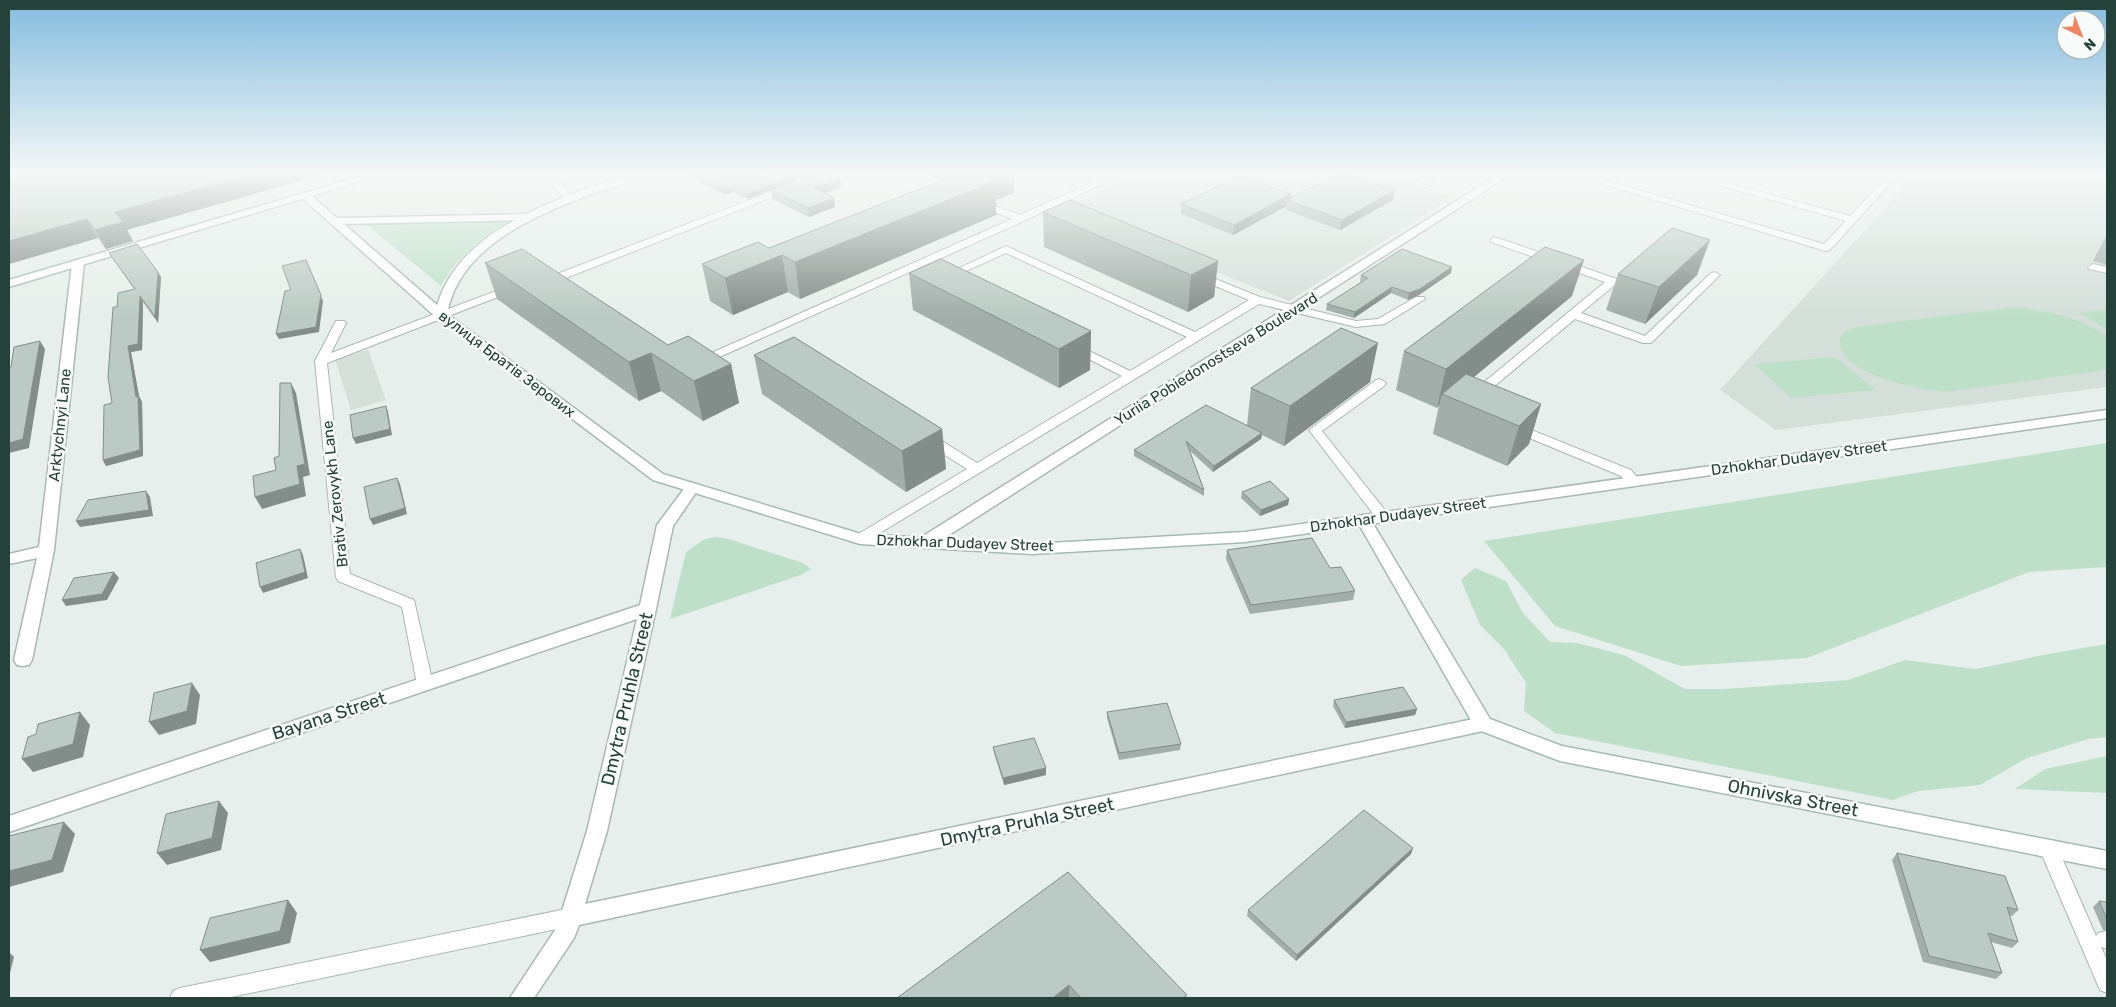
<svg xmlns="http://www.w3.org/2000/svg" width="2116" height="1007" viewBox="0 0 2116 1007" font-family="Rubik,sans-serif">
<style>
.built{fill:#d4dfda}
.green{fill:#bfe0c8}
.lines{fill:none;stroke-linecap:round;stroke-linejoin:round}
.lane-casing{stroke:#a8b8b2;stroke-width:2}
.street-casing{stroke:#a8b8b2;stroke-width:3}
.secondary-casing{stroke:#a4bbb3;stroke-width:3}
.lane{fill:#fff;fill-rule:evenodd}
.street{fill:#fff;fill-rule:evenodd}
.secondary{fill:#fff;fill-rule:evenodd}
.wall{fill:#a1aea9}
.shaded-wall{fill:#838d89}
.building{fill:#bbcac4;stroke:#838d89}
.labels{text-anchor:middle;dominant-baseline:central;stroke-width:5;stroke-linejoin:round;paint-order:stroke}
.street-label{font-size:15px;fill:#24423a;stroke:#f7fbf9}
.near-street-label{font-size:18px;fill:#24423a;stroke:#f7fbf9}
</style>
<rect width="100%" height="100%" fill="#e6efeb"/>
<path class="built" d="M1134,175H1385L1453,197L1289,301L1061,210Z
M1915,175H2095L2107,178V387L1776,430L1720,390Z
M368,350L386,400L351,410L335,359Z"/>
<path class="green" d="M516,217C485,237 459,252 441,286L361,220Z
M2014,307C2046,310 2080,317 2107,336V370L1947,392C1921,390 1846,376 1840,345C1838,334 1848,330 1856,327Z
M2107,309V329L2079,313Z
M1835,357L1876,390L1791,398L1754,364Z
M2107,443V567L2029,572L1807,658L1681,666L1555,626L1484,541Z
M714,537L725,538L803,563L811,569L801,575L670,619L686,552L703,540Z
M1475,568L1506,581L1523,613L1550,642L1577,643L1624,655L1685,689H1724L1848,680L1905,660L1976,669L2053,653L2107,644V737L2088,739L2027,758L1980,785L1918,791L1893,800L1555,733L1524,711L1526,683L1504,649L1480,625L1461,580Z
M2107,756V793L2015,789L2045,769Z"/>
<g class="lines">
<defs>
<path id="lane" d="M545,175H554L572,197V201H566Z
M815,175H828L561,280L566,284L565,286H557L548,279L549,277Z
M900,175H912L950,193L945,196L942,195Z
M1109,175H1121L1024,221L715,359L698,360L692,357L698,354H709L1012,219L979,206V202H985L1020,215Z
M1402,175H1416L1434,181L1442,175H1453L1435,187Z
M1572,175H1587L1824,244L1846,221L1683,175H1698L1850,216L1889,175H1898L1830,250L1826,251Z
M1495,237L1617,279L1618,281L1617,283L1581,313L1645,336L1711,273L1715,272L1720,275L1651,343H1643L1575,319L1479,399H1471L1469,396L1471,393L1605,282L1491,242L1490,240Z
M1006,246L1195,332L1249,300L1194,277L1193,275L1198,272L1260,297L1356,321L1378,319L1416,297H1424L1425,299L1385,324L1356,327L1259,304L865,542H855L853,539L855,536L967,469L924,442L923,439L924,436H934L977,463L1122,376L1071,350L1069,348L1071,346H1079L1130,371L1187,337L1006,253L951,278H943L942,276Z
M2093,264L2107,267V273L2089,269L2088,267Z
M512,285L516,286L517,288L516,290L327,363L350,574L414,600L433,684L431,688L425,690L419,688L417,684L402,607L338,581L336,577L315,361L336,321H344L346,323L331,353Z
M1380,379L1386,383L1384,386L1322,431L1388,514L1390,517L1388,520H1378L1309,430L1376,380Z
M1514,423L1631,470L1641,482L1639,485H1629L1621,476L1510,430L1508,427L1510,424Z
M2048,840L2055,842L2096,936L2098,933L2107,931V949L2101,947L2107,960V993L2100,990L2039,848L2041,842Z
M571,908L578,911L581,917L578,923L571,926L226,998H170L173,991L180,988Z"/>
<path id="street" d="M1498,175H1510L932,546H920L918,542L920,538Z
M306,193L310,194L337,218L529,214L534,217L529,220L344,224L445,312L447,315L445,318H437L302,198V194Z
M78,260L84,263L54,550L32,660L29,665L23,666L17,665L14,660L37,558L9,564V554L39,547L72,263Z
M2107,410V418L1364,525L1359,523L1356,520L1359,517L1364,515Z
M692,483L697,485L699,488L673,526L656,609L607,831L585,904L1483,717L1490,719L1492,724L1490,729L1483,731L579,925L574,938L534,998H510L557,927L587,831L637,619L9,832V816L640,605L657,525L687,485Z"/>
<path id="secondary" d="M365,175H381L9,287V280Z
M626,175H641C631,184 604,189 591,194C534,216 459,247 447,314L663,474L861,534L1032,544L1245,532L1364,515L1369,517L1490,719L1562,746L2107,851V869L1560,761L1476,729L1360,526L1245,542L1032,554L860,544L653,480L435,315C450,232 556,199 626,175Z"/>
</defs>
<use href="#lane" class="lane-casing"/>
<use href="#street" class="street-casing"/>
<use href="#secondary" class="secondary-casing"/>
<use href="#lane" class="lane"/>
<use href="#street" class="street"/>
<use href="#secondary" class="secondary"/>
</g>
<path class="wall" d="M9,175L127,230L133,241L106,249L98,238L9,264Z
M689,175H809L748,199L734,192L725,195L689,177Z
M927,175H1014V193L996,200V215L800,299L788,292L733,315L710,301L702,264L769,248L941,181Z
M840,178L841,187L825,194L835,207L809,217L772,199L771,190Z
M1291,194V199L1393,200L1340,230L1286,210L1287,206L1233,235L1181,214V204Z
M1043,212L1218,261L1214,297L1188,312L1044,247Z
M2107,234V265L2093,261Z
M109,253L161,277L158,323L143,302L142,350L131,352L139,396L142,402L143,456L106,466L103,460L112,403L117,307L134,289Z
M485,263L668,345L731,364L739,403L703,421L661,391L639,401L497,299Z
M909,273L1091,331L1090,370L1059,388L913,310Z
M1451,273L1419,295L1408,300L1391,293L1354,318L1326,310L1327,304L1361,282L1360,281L1361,275Z
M1618,274L1697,275L1645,324L1606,310Z
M1572,296L1473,377L1541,404L1529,444L1507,466L1433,434L1439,405L1437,408L1396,390L1404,351Z
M754,355L942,429L946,469L906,492L762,394Z
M1370,382L1284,446L1262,435L1261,439L1213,472L1190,451L1204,490V496L1134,456V450L1247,425L1251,388Z
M1242,492L1289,499L1288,505L1260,516L1241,498Z
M1227,550L1355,591L1353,600L1250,614L1226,559Z
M1334,700L1417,709L1415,715L1345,728L1333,706Z
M1107,712L1181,744L1180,750L1119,760L1107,718Z
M993,747L1046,768V775L1004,785L994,753Z
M1897,853L2018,910L2012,916H2009L2018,942L2012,948L1991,942L2002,973L1996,979L1923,962L1892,860Z
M1411,854L1296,961L1247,916L1248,910Z
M1068,872L1187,998H897Z
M2099,901L2107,902V931L2103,930L2093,907Z"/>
<path class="shaded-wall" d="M248,175H321L127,230L133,241L106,249L95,230L115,212Z
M796,175H809L748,199L747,194Z
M990,175H1014V193L996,200V215L800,299L795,262L991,182Z
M840,178L841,187L815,197L814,188Z
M733,187L734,192L725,195L724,190Z
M1395,190L1393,200L1340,230L1342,220Z
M1291,194L1290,201L1287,200V206L1233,235L1234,225Z
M834,198L835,207L809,217L808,208Z
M87,219L98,238L9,264V241Z
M1710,240L1697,275L1645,324L1659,287Z
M782,255L788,292L733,315L725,278Z
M306,260L323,301L319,332L279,339L276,334Z
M1584,260L1572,296L1450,397L1442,394L1439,405L1437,408L1446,369Z
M1218,261L1214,297L1188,312L1191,275Z
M1452,267L1451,273L1419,295L1408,300L1409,293Z
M158,272L161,277L158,323L155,317Z
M1392,287L1391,293L1354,318L1355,312Z
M140,296L143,302L142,350L131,352L139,396L142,402L143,456L106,466L103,460L136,397L128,346Z
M1091,331L1090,370L1059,388V349Z
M40,341L45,349L29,448L9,453V443Z
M1378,343L1370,382L1284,446L1290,406Z
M651,353L661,391L639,401L629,362Z
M731,364L739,403L703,421L694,381Z
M291,383L296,393L310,475L303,477L306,496L262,509L255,497L297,466Z
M1541,404L1529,444L1507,466L1519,426Z
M386,406L388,412L392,435L356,444L353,438Z
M942,429L946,469L906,492L902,451Z
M1262,433L1261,439L1213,472L1214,466Z
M397,478L400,484L407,514L373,525L370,519Z
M146,491L150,497L153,516L80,527L76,521Z
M1289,499L1288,505L1260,516L1261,510Z
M300,549L303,555L308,578L263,593L260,587Z
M114,572L119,578L107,600L66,606L62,600Z
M192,683L200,695L196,724L159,735L149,722Z
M1417,709L1415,715L1345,728L1346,722Z
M80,712L90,725L83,757L33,772L22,759Z
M1046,768V775L1004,785L1003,778Z
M219,801L228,813L221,850L167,865L157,853Z
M64,822L75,834L63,872L9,887V871Z
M1413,848L1411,854L1296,961L1297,955Z
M288,900L297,913L290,943L210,962L200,950Z
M9,952L14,957L9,977Z
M1069,985V998H1053Z"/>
<path class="building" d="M9,175H248L115,212L123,222L95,230L87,219L9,241Z
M695,175H796L747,194L733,187L724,190Z
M809,175H833L840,178L814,188L834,198L808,208L771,190Z
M955,175H978L995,181L795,262L782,255L725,278L702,264L758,242L769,248Z
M1335,175H1350L1395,190L1342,220L1287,200Z
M1240,176L1291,194L1234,225L1181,204Z
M1070,200L1218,261L1191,275L1043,212Z
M1672,228L1710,240L1659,287L1618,274Z
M137,244L158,272L155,317L140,296L138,344L128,346L136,397L138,396L140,450L103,460L104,405L112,403L108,377L113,307H117L118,293L135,289L109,253Z
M1545,247L1584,260L1446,369L1404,351Z
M522,249L668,345L688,336L731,364L694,381L651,353L629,362L485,263Z
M1402,249L1452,267L1420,289L1409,293L1392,287L1355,312L1327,304L1368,278L1361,275Z
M941,259L1091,331L1059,349L909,273Z
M306,260L321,295L316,327L276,334L285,291L291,290L282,266Z
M1341,328L1378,343L1290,406L1251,388Z
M794,337L942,429L902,451L754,355Z
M40,341L23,439L9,443V368L11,367L14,347Z
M1466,374L1541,404L1519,426L1442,394Z
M280,383H291L305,464L297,466L300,484L255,497L253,476L276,470L274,458L279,456Z
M1206,405L1262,433L1214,466L1186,441L1204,490L1134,450Z
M386,406L390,429L353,438L350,415Z
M397,478L405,508L370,519L364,487Z
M1270,481L1289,499L1261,510L1242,492Z
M146,491L149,510L76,521L88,500Z
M1312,538L1330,568L1341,567L1355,591L1251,605L1227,550Z
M300,549L305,572L260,587L256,563Z
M114,572L102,594L62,600L74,578Z
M192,683L187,711L149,722L154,693Z
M1403,687L1417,709L1346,722L1334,700Z
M1167,703L1181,744L1119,753L1107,712Z
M80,712L73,744L22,759L28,737L36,734L38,724Z
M1034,738L1046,768L1003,778L993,747Z
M219,801L212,838L157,853L166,814Z
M1364,810L1413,848L1297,955L1248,910Z
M64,822L52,860L9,871V836Z
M1897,853L2005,876L2018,910L2007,907L2018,942L1988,933L2002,973L1929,956Z
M1068,872L1187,995L1183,998H1081L1069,985L1053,998H897Z
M288,900L280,931L200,950L210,918Z
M2099,901L2107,902V919Z"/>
<linearGradient id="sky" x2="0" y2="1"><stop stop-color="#84bce0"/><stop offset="0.55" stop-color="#f4f8f6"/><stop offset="1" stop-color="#f4f8f6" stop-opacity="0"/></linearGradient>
<rect width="2116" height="316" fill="url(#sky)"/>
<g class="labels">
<g class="street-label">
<text transform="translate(1216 359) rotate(-32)">Yuriia Pobiedonostseva Boulevard</text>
<text transform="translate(507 364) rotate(37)">вулиця Братів Зерових</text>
<text transform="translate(60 425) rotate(-84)">Arktychnyi Lane</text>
<text transform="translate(1799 458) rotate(-8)">Dzhokhar Dudayev Street</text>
<text transform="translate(335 494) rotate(-96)">Brativ Zerovykh Lane</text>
<text transform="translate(1398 515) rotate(-8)">Dzhokhar Dudayev Street</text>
<text transform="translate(965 543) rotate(2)">Dzhokhar Dudayev Street</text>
</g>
<g class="near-street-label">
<text transform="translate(627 699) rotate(-77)">Dmytra Pruhla Street</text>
<text transform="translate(329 716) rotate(-18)">Bayana Street</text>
<text transform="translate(1793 798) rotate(11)">Ohnivska Street</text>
<text transform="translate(1027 822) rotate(-12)">Dmytra Pruhla Street</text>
</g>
</g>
<rect width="2116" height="1007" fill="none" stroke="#24423a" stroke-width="20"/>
<g transform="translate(2081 35) rotate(137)"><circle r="24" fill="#f7fbf9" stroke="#a3b1ad"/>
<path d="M0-4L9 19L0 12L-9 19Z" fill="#f4845f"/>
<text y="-8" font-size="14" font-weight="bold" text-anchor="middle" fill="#24423a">N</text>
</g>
</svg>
